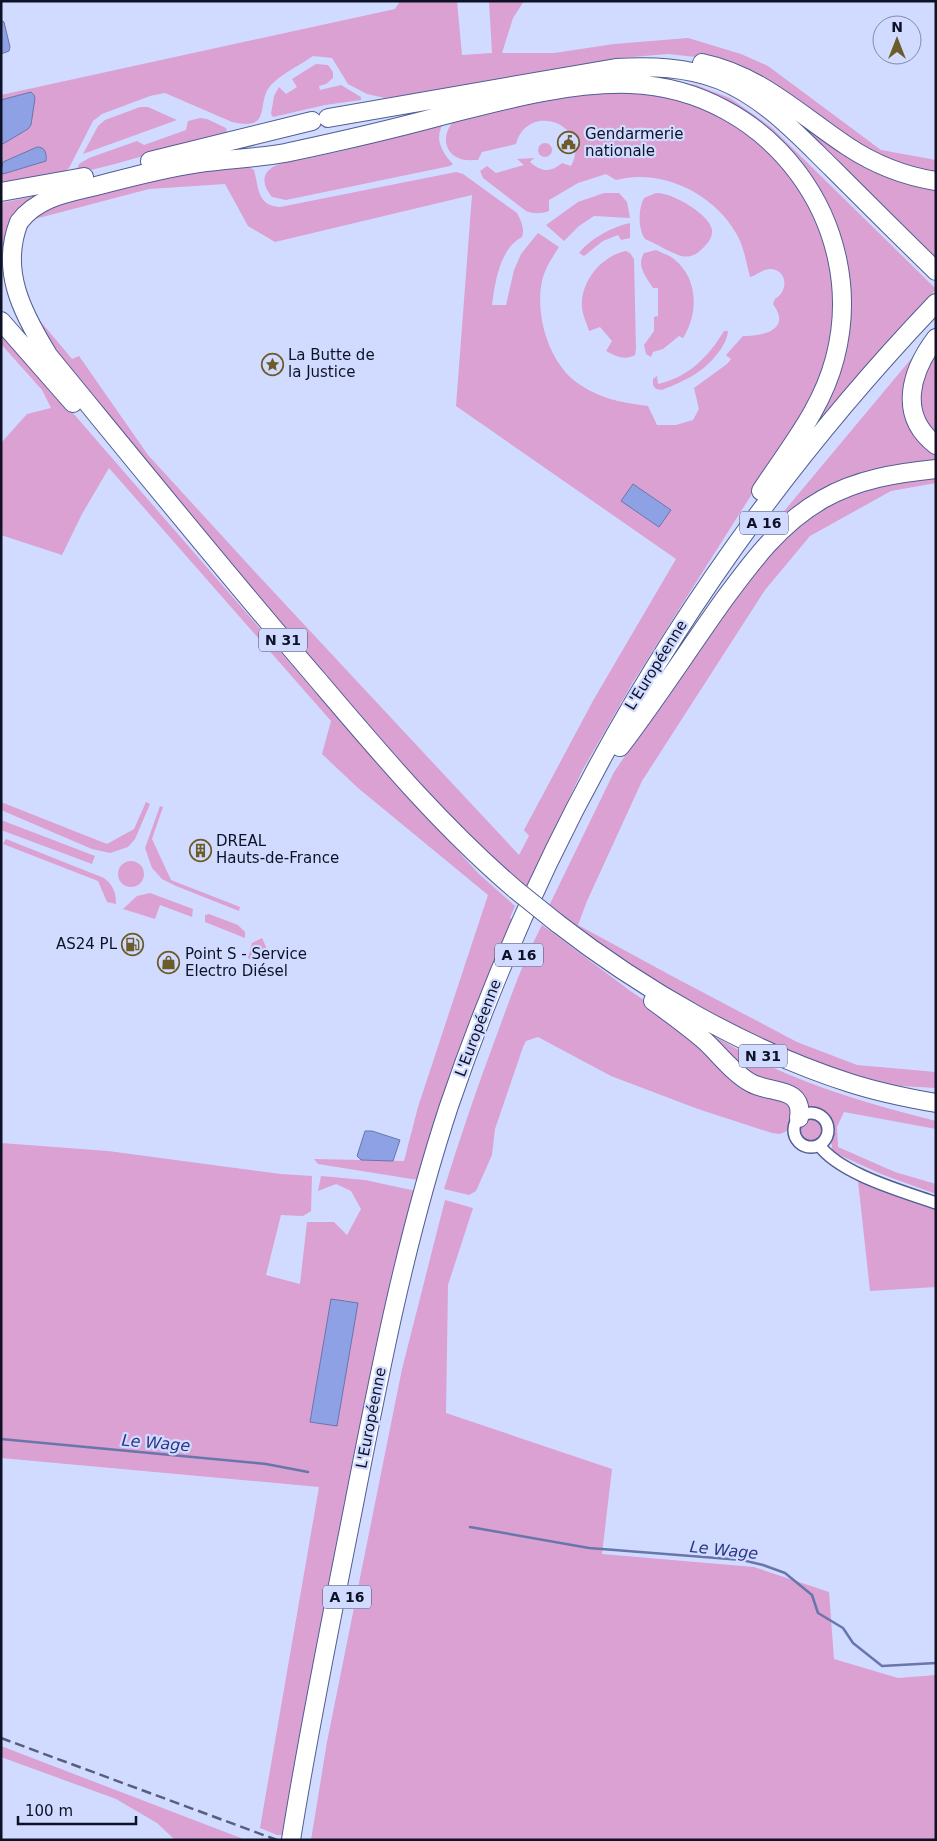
<svg xmlns="http://www.w3.org/2000/svg" width="937" height="1841" viewBox="0 0 937 1841" font-family="'DejaVu Sans',sans-serif">
<style>
.green{fill:#dba1d2;fill-rule:evenodd}
.water{fill:#8fa1e5;stroke:#6876ac}
.lines{fill:none;stroke-linecap:round;stroke-linejoin:round}
.stream{stroke:#6876ac;stroke-width:2.5}
.minor-casing{stroke:#505e92;stroke-width:14}
.highway-casing{stroke:#505e92;stroke-width:20}
.minor{stroke:#fff;stroke-width:11}
.highway{stroke:#fff;stroke-width:18}
.rail{stroke:#585f7a;stroke-width:2.5;stroke-dasharray:10 5;stroke-linecap:butt}
.highway-bridge-casing{stroke:#505e92;stroke-width:20;stroke-linecap:butt}
.highway-bridge{stroke:#fff;stroke-width:18}
.labels{text-anchor:middle;dominant-baseline:central;stroke-width:4.5;stroke-linejoin:round;paint-order:stroke}
.shield{fill:#d0dbff;stroke:#484e68;stroke-width:1}
.shield-label{font-size:14px;font-weight:bold;fill:#0d1227}
.poi-label{font-size:15px;fill:#0d1227;stroke:#d0dbff;text-anchor:start}
.street-label{font-size:15px;fill:#0d1227;stroke:#d0dbff}
.water-label{font-size:16px;font-style:italic;fill:#2b3785;stroke:#d0dbff}
</style>
<rect width="100%" height="100%" fill="#d0dbff"/>
<path class="green" d="M400,1H457L462,55L492,53L489,1H524L513,18L502,53H554L614,44L688,38L741,54L768,66L881,150L936,160V176L893,165L696,57L668,54L620,58L487,84L385,98L367,94L348,84L332,58L313,56C300,65 283,73 272,84C254,101 275,132 232,122L165,93L150,96L102,114L93,121L69,168L62,173L1,186V95L395,9Z
M316,64L328,65L333,72V78L326,84L319,86L320,90L341,85L361,97V100L325,105L273,117L271,114L274,96L279,87L286,94L297,87L292,79Z
M668,80L696,85L730,98L771,127L936,289L811,429L822,407L841,262L776,142L667,85Z
M748,83L852,156L936,185V262Z
M639,89L716,111L781,159L828,240L836,314L819,388L633,682L582,771L526,890L491,864L303,653L75,377L66,363L19,300L9,259L23,224L56,201L205,166H248L254,170C259,188 257,206 280,207L456,172L463,174L517,213C521,221 525,228 522,237C500,248 495,282 492,305H506L514,270L521,254L538,233L559,247C552,258 545,268 542,281C535,314 548,361 576,382C600,399 619,402 648,406L657,425H676L693,420L699,409L694,388L727,364L731,359L726,355L743,336C763,336 792,330 773,304L775,299C788,292 788,271 772,269C763,268 758,275 750,277C746,262 744,246 736,233C713,193 661,168 616,180L606,174L578,183L549,200V211C540,214 535,214 526,211L483,178L480,171L487,166L496,173L524,165L517,159L534,158L530,162C541,172 551,173 562,163L571,166C593,125 528,100 516,144L482,152L478,160C471,160 464,161 458,158C440,149 444,127 458,118L575,93ZM225,184L248,226L275,242L472,195L456,406L676,559L594,699L524,830L529,836L519,855L256,573L148,455L79,356L72,359L21,298L16,242L35,219L149,189Z
M140,107H148L177,120L83,154L98,126L105,120Z
M200,118L207,119L226,128L227,132L115,164L75,174L79,164L89,158L137,141L144,145L186,130L188,121Z
M446,120C433,135 440,151 453,164L450,166L286,200L272,197C266,190 260,178 269,170C277,162 294,161 305,159C353,150 399,135 446,120Z
M538 150a7 7 0 1 1 14 0a7 7 0 1 1-14 0Z
M50,193L6,239L1,260V203Z
M604,193H619L627,202L630,218L594,216L579,226L564,241L546,225L578,202Z
M656,193C671,192 710,214 712,230C713,238 707,244 702,249C696,255 689,258 681,256C669,252 657,244 645,239C638,229 638,209 644,198Z
M630,223V238L621,240L618,235L603,241L584,256L579,253C591,238 612,227 630,223Z
M656,250C662,253 669,255 674,259C698,278 699,313 683,338L679,336L663,349L653,352L651,357L646,354L644,345L654,331V317L658,316V288H653C646,277 636,266 644,253Z
M626,251L630,253L634,259L636,349L635,355C624,361 616,356 606,351L612,341L600,327L589,331C587,324 583,316 582,308C580,282 601,256 626,251Z
M1,330L334,714L479,874L515,906L510,918L512,919L473,1020L418,1180L318,1164L314,1159L404,1161L418,1107L488,895L358,788L322,754L331,721L109,468L82,514L62,555L1,535V443L27,414L51,408L42,390L1,344Z
M724,331H728C727,340 723,346 718,353C703,373 684,381 662,390L656,389L653,385V379L657,376L658,384C689,377 708,357 724,331Z
M936,350V438L926,428L917,403L925,367Z
M916,353L921,357L908,390L936,450V466L876,475L770,537L765,534Z
M936,475V483L891,491L810,536L765,590L642,781L587,901L578,925L670,975L797,1042L857,1065L936,1072V1088L884,1085L831,1069L790,1053L724,1021L606,953L547,910L614,772L754,567L819,508L870,486Z
M1,802L107,844L134,829L146,802L150,804L135,839L128,847L110,853L92,849L1,810Z
M160,806L163,807L152,839L171,880L240,907L239,911L176,886L162,879L152,868L145,848Z
M1,820L95,856L92,864L1,830Z
M6,839L104,878C113,885 116,892 116,904L107,902L98,881L3,844Z
M118 874a13 13 0 1 1 26 0a13 13 0 1 1-26 0Z
M150,893L193,909L192,917L160,905L155,919L123,909L137,896Z
M209,914L238,925L245,932V938L205,922V915Z
M542,925L629,990L788,1098L795,1115L787,1131L780,1134L772,1133L698,1109L611,1076L538,1037L526,1041L523,1047L495,1129L492,1155L476,1191L469,1195L444,1189C460,1138 477,1087 496,1037C510,999 523,961 542,925Z
M262,938L267,949L261,952L255,961L248,958L252,943Z
M684,1018C717,1038 750,1058 785,1073C834,1094 885,1108 936,1121V1129L844,1112L837,1127L838,1147L895,1172L936,1184V1194L881,1174L833,1152C828,1132 839,1104 804,1111L764,1084Z
M799 1130a12 12 0 1 1 24 0a12 12 0 1 1-24 0Z
M1,1143L108,1151L281,1174L312,1176L311,1211L303,1216L281,1215L266,1275L300,1284L307,1222H334L347,1235L361,1209L351,1191L336,1184L318,1191L321,1176L365,1180L416,1191L390,1285L367,1396L283,1835H277L260,1828L319,1487L1,1458Z
M858,1181L909,1201L936,1209V1287L870,1291Z
M445,1200L473,1208L448,1285L446,1413L612,1469L602,1554L754,1567L829,1592L834,1659L898,1678L936,1675V1840H311L327,1742L402,1369Z
M1,1746L246,1840H175L157,1823L116,1799L1,1757Z"/>
<path class="water" d="M1,20L4,22L10,47L9,51L1,54Z
M31,92L34,95L35,98L31,125L28,129L1,145V100Z
M37,147C45,147 47,153 46,161L3,174L1,171L3,162Z
M633,484L671,510L659,527L621,501Z
M365,1131H372L400,1140L393,1161L361,1160L357,1156Z
M331,1299L358,1303L337,1426L310,1422Z"/>
<g class="lines">
<path class="stream" d="M1,1439L266,1464L308,1472
M470,1527L589,1548L742,1560L763,1565L785,1573L812,1595L818,1613L843,1628L853,1643L882,1666L936,1663"/>
<defs>
<path id="minor" d="M794 1130a17 17 0 1 1 34 0a17 17 0 1 1-34 0Z
M819,1145C840,1174 902,1191 936,1203"/>
<path id="highway" d="M702,63C760,75 800,115 847,146C874,164 904,176 936,181
M328,118L616,68C652,66 686,67 720,80C765,98 799,136 833,169C867,203 901,237 936,271
M150,161L312,121
M1,192L84,177
M1,321L73,403
M936,338C911,371 897,415 936,445
M39,344C131,456 222,569 317,679C380,753 442,827 516,890
M47,353C22,312 0,270 19,222C38,197 68,193 96,186C130,177 164,168 199,163C228,159 257,158 285,153C337,142 389,130 441,116C500,101 568,82 630,84C769,89 870,224 835,358C822,409 789,448 761,491
M620,747C656,700 688,650 723,601C751,563 780,523 823,499C858,479 897,473 936,469
M557,923C642,989 747,1050 850,1083C878,1092 907,1098 936,1103
M653,1001C671,1014 689,1027 705,1041C720,1055 733,1073 751,1083C771,1094 804,1086 799,1118
M291,1840C309,1727 332,1616 354,1504C380,1370 406,1236 449,1106C553,801 714,536 936,303"/>
</defs>
<use href="#minor" class="minor-casing"/>
<use href="#highway" class="highway-casing"/>
<use href="#minor" class="minor"/>
<use href="#highway" class="highway"/>
<path class="rail" d="M1,1738L277,1840"/>
<defs>
<path id="highway-bridge" d="M516,890L557,923"/>
</defs>
<use href="#highway-bridge" class="highway-bridge-casing"/>
<use href="#highway-bridge" class="highway-bridge"/>
</g>
<defs>
<symbol id="civic-ring" viewBox="-11 -11 22 22"><circle r="9.5" fill="#d0dbff" stroke="#6c5c2a" stroke-width="1.5"/><path d="M-.6-6.5H3V-4.5H.6V-3L4-1V1h2V6H-6V1h2V-1L-.6-3ZM-1.2 2.5V6h2.4V2.5Z" fill="#6c5c2a"/></symbol>
<symbol id="sight-ring" viewBox="-11 -11 22 22"><circle r="9.5" fill="#d0dbff" stroke="#6c5c2a" stroke-width="1.5"/><path d="M0-6L1.8-2.2L6-1.7L2.9 1.2L3.7 5.4L0 3.3L-3.7 5.4L-2.9 1.2L-6-1.7L-1.8-2.2Z" fill="#6c5c2a"/></symbol>
<symbol id="building-ring" viewBox="-11 -11 22 22"><circle r="9.5" fill="#d0dbff" stroke="#6c5c2a" stroke-width="1.5"/><path d="M-4-6H4V6H1V3H-1V6H-4ZM-2.5-4.3h1.7v1.8h-1.7ZM.8-4.3h1.7v1.8H.8ZM-2.5-1h1.7V.8h-1.7ZM.8-1h1.7V.8H.8Z" fill="#6c5c2a"/></symbol>
<symbol id="fuel-ring" viewBox="-11 -11 22 22"><circle r="9.5" fill="#d0dbff" stroke="#6c5c2a" stroke-width="1.5"/><path d="M-5.5-6h7V0h2V4h1.3V-2.5L3-4.5l.8-.8L6-3V5H2.5V1h-1V6h-7ZM-4.2-4.7v3.2H.2V-4.7Z" fill="#6c5c2a"/></symbol>
<symbol id="shop-ring" viewBox="-11 -11 22 22"><circle r="9.5" fill="#d0dbff" stroke="#6c5c2a" stroke-width="1.5"/><path d="M-5-2.5h2.3a2.7 3.5 0 0 1 5.4 0H5L5.5 6h-11ZM-1.5-2.5h3a1.5 2.3 0 0 0-3 0Z" fill="#6c5c2a"/></symbol>
</defs>
<g fill-rule="evenodd">
<use href="#civic-ring" x="556" y="130" width="25" height="25"/>
<use href="#sight-ring" x="260" y="352" width="25" height="25"/>
<use href="#building-ring" x="188" y="838" width="25" height="25"/>
<use href="#fuel-ring" x="120" y="932" width="25" height="25"/>
<use href="#shop-ring" x="156" y="950" width="25" height="25"/>
</g>
<g class="labels">
<g class="shield">
<rect x="740" y="511.5" width="48" height="23" rx="4"/>
<rect x="259" y="628.5" width="48" height="23" rx="4"/>
<rect x="495" y="943.5" width="48" height="23" rx="4"/>
<rect x="739" y="1044.5" width="48" height="23" rx="4"/>
<rect x="323" y="1585.5" width="48" height="23" rx="4"/>
</g>
<g class="shield-label">
<text x="764" y="523">A 16</text>
<text x="283" y="640">N 31</text>
<text x="519" y="955">A 16</text>
<text x="763" y="1056">N 31</text>
<text x="347" y="1597">A 16</text>
</g>
<g class="poi-label">
<text x="585" y="134">Gendarmerie<tspan x="585" dy="17">nationale</tspan></text>
<text x="288" y="355">La Butte de<tspan x="288" dy="17">la Justice</tspan></text>
<text x="216" y="841">DREAL<tspan x="216" dy="17">Hauts-de-France</tspan></text>
<text x="117" y="944" text-anchor="end">AS24 PL</text>
<text x="185" y="954">Point S - Service<tspan x="185" dy="17">Electro Diésel</tspan></text>
</g>
<g class="street-label">
<text transform="translate(656 665) rotate(-58)">L'Européenne</text>
<text transform="translate(478 1028) rotate(-69)">L'Européenne</text>
<text transform="translate(371 1418) rotate(-79)">L'Européenne</text>
</g>
<g class="water-label">
<text transform="translate(156 1443) rotate(5)">Le Wage</text>
<text transform="translate(724 1550) rotate(6)">Le Wage</text>
</g>
</g>
<rect width="937" height="1841" fill="none" stroke="#0d1227" stroke-width="5"/>
<g transform="translate(897 40)"><circle r="24" fill="#d0dbff" stroke="#828ba9"/>
<path d="M0-4L9 19L0 12L-9 19Z" fill="#6c5c2a"/>
<text y="-8" font-size="14" font-weight="bold" text-anchor="middle" fill="#0d1227">N</text>
</g>
<path d="M18 1816v8h118v-8" fill="none" stroke="#0d1227" stroke-width="2.5"/>
<text x="25" y="1816" font-size="15" fill="#0d1227" stroke="#d0dbff" stroke-width="4" paint-order="stroke">100 m</text>
</svg>
